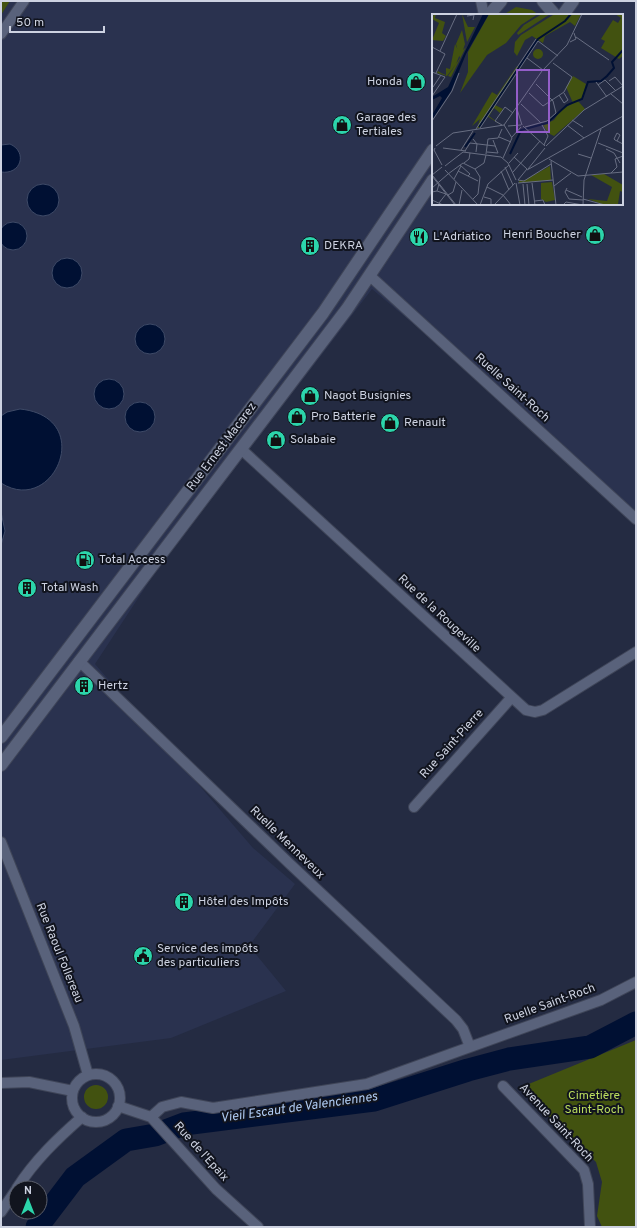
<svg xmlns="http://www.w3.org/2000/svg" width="637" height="1228" viewBox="0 0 637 1228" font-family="Overpass,sans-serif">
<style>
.built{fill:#2a324f;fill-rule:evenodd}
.green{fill:#425210}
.water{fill:#001033;stroke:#3e4a67}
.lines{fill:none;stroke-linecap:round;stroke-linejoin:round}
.river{stroke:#001033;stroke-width:23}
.minor-casing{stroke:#3f4558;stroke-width:12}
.secondary-casing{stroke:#3f4558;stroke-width:14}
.minor{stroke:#59627b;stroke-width:10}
.secondary{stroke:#59627b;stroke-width:12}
.labels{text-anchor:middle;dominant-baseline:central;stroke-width:4;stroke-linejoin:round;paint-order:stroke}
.poi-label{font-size:12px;fill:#cdd2e1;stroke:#11141e;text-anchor:start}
.street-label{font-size:12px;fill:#cdd2e1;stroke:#11141e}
.park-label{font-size:12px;fill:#bbdd5e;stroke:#11141e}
.water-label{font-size:13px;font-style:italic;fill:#b0ccf4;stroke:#11141e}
.inset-river{fill:none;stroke:#001033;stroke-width:2}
.inset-road{fill:none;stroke:#686e82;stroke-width:1}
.view{fill:#945ec9;fill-opacity:0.15;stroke:#945ec9;stroke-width:2}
.inset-edge{fill:none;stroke:#cdd2e1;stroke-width:2}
</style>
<rect width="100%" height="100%" fill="#242b42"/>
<path class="built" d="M10,1H636V511L372,289L154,574L95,664L253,848L295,884L249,946L286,991L171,1038L1,1060V15ZM433,15H622V204H433Z"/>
<path class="green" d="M1,1H10L1,15Z
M516,7L532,10L539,15H503Z
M636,1040V1227H602L597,1216L602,1182L596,1162L519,1088Z
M84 1097a12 12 0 1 1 24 0a12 12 0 1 1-24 0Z"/>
<path class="water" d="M10,144C28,152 21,175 1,172V145Z
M27 200a16 16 0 1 1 32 0a16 16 0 1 1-32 0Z
M-1 236a14 14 0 1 1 28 0a14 14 0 1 1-28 0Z
M52 273a15 15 0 1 1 30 0a15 15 0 1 1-30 0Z
M135 339a15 15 0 1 1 30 0a15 15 0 1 1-30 0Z
M94 394a15 15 0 1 1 30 0a15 15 0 1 1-30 0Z
M125 417a15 15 0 1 1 30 0a15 15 0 1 1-30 0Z
M20,409C97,417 54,517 1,483V416L7,412Z
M1,512L5,531L1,545Z"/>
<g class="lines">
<path class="river" d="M37,1227L75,1177L126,1140L155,1135L184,1124L374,1100L468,1070L509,1059L590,1047L636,1023"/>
<defs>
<path id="minor" d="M481,1L484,15
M1,34L24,1
M370,276L636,519
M241,449L526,710L535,712L543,710L636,652
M79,661L291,865L456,1020L463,1029L470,1047
M414,807L511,698
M1,842L74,1026L88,1075
M72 1098a24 24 0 1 1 48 0a24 24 0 1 1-48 0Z
M1,1083L29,1082L73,1091
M503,1086L584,1170L588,1184L590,1227
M118,1106L151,1117L216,1189L258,1227
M151,1117L162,1107L181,1102L213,1108L367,1084L601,1000L636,982
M17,1188C35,1160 57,1139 82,1117
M1,1212L16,1190"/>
<path id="secondary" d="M543,1L555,15
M489,15L501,1
M563,15L573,1
M1,737L323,313L433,150
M1,765L347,309L433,180"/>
</defs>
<use href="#minor" class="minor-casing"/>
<use href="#secondary" class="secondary-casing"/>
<use href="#minor" class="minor"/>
<use href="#secondary" class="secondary"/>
</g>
<defs>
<symbol id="shop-disc" viewBox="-11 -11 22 22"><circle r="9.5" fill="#2cd5ab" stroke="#11141e"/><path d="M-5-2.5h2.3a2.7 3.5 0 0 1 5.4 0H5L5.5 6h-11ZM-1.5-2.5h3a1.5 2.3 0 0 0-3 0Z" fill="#111"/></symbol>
<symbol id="restaurant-disc" viewBox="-11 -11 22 22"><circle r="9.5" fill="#2cd5ab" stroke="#11141e"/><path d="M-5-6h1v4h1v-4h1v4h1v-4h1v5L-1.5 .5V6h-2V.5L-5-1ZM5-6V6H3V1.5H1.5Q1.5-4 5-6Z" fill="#111"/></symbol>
<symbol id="building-disc" viewBox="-11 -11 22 22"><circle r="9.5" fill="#2cd5ab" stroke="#11141e"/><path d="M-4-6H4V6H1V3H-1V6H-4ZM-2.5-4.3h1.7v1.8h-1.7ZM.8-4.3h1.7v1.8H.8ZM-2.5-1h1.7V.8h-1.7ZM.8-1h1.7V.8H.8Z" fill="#111"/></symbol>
<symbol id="fuel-disc" viewBox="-11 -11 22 22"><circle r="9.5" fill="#2cd5ab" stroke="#11141e"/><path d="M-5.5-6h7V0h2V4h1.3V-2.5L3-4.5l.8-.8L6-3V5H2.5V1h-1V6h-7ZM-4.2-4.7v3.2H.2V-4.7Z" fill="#111"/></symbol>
<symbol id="civic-disc" viewBox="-11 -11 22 22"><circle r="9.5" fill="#2cd5ab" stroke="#11141e"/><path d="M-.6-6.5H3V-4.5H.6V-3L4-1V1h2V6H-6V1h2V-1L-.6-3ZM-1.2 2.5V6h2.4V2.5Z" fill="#111"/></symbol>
</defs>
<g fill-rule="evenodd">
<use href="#shop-disc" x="405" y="71" width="22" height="22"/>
<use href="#shop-disc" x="331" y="114" width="22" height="22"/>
<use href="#shop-disc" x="584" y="224" width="22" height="22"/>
<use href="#restaurant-disc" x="408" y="226" width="22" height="22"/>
<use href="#building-disc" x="299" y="235" width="22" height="22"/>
<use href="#shop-disc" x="299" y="385" width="22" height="22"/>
<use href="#shop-disc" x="286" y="406" width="22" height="22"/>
<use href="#shop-disc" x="379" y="412" width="22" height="22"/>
<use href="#shop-disc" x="265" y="429" width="22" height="22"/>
<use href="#fuel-disc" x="74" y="549" width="22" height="22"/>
<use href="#building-disc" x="16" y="577" width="22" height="22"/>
<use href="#building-disc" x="73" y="675" width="22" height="22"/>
<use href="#building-disc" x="173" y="891" width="22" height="22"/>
<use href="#civic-disc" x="132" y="945" width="22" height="22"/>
</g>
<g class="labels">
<g class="poi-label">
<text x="402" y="82" text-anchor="end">Honda</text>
<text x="356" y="118">Garage des<tspan x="356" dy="14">Tertiales</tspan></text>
<text x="581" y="235" text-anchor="end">Henri Boucher</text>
<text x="433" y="237">L'Adriatico</text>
<text x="324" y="246">DEKRA</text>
<text x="324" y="396">Nagot Busignies</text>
<text x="311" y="417">Pro Batterie</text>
<text x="404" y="423">Renault</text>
<text x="290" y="440">Solabaie</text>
<text x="99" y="560">Total Access</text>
<text x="41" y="588">Total Wash</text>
<text x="98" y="686">Hertz</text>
<text x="198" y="902">Hôtel des Impôts</text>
<text x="157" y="949">Service des impôts<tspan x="157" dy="14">des particuliers</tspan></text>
</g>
<g class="street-label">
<text transform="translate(512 388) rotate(42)">Ruelle Saint-Roch</text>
<text transform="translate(222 447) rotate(-53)">Rue Ernest Macarez</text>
<text transform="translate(439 614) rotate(43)">Rue de la Rougeville</text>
<text transform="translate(452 744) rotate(-48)">Rue Saint-Pierre</text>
<text transform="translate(287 843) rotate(44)">Ruelle Menneveux</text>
<text transform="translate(59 953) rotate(68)">Rue Raoul Follereau</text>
<text transform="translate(550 1004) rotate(-20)">Ruelle Saint-Roch</text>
<text transform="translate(556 1123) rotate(47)">Avenue Saint-Roch</text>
<text transform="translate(201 1152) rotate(48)">Rue de l'Epaix</text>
</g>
<g class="park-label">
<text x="594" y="1096">Cimetière<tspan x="594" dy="14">Saint-Roch</tspan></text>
</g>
<g class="water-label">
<text transform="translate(299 1108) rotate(-8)">Vieil Escaut de Valenciennes</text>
</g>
</g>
<g transform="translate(432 14)">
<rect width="191" height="191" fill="#242b42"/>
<path d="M2,0H4L3,4L13,8L10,19L14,22L11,27L0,26L7,9L0,5ZM30,0L36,13H43L35,28ZM57,0H106L89,11L74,29L55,41L28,79L36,58V38ZM110,0H118L86,21L85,19L92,11ZM149,0L143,12L138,8L113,22L111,29L100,22L93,26L85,42L82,38L83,28L89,21L121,1ZM183,0H191V42L187,45L169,34L173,27L169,25L181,6L186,9L189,4ZM30,16L33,30L31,36L34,33L19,63L16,62L28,44L24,30ZM23,30L28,40L24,50L15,62L5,59L9,51L6,57L9,59L14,61V54L18,55ZM101 40a5 5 0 1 1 10 0a5 5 0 1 1-10 0ZM85,52L87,54L63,91L71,95L68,99L62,94L57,102L69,111L55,102L47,114H45L48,105L40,112L60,78L65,81ZM141,62L154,70L150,85L146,87L153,95L122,122L116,119L111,111L122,106L129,96L141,89L134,73ZM118,152L119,166L87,169V167L93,166ZM172,160L191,171V178L188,177L186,190L188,191H172L156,185L175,187L180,173L159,161ZM120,168L123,186L114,188L109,185V169Z" fill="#425210"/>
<path d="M51,0H57L34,40L19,77L0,106V101L10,84L8,82L0,86V83L16,73Z" fill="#001033"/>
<path class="inset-river" d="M47,113L106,25L133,7L139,0M33,133L43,119M78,140L89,116L115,109L135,91L150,85L156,68L169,67L175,62L182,54L180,48L191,36"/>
<path class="inset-road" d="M35,2L42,1L41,6M144,23L177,46M138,28L144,25L142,19M0,33L13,40L4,59M8,37L25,0M95,44L111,56M0,58L13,63L0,82M164,68L175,83M166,71L173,66L184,77M1,73L9,61M97,79L111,92M179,80L191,90M127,81L132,89L136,86L132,79M89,90L109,109M111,92L132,78L140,63L121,49M85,95L90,111M140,106L151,113M0,107L20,77L27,59M70,111L63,107L73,93L81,99M110,111L116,122L112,131M135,111L152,124M76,112L89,111M91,112L113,132M93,113L115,107L124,99L121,87L104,70M48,114L106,27L126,42M44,115L104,25M67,123L79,128M80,123L89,113M41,125L45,130L44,138M185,127L188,121L185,119L182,125L183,126L191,130M166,129L191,139M4,132L21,119L72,111L110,57L135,31L150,0M114,132L152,96L191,72L183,63L177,67M3,134L2,136L10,151M11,134L34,137M174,135L182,139L188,149M29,136L41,117M33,137L38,129L63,132M55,138L66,139L61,126M54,140L56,125L66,124L70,115M146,140L159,144M82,143L95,155M71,144L80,124L72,111M117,145L146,162L191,158M119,147L124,191M31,149L43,155M32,149L37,145L38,139M77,149L86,139M28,151L38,160L36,162M13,152L31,138L69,143L76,149L84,166M73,153L81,171M43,155L52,149L54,141M96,155L113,134M13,156L46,191M95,156L191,102M26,157L46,167M69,157L77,176M81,158L108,127M179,159L185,153L183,145L191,142M16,160L31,149M0,161L10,153M0,162L23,191M1,162L24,191M22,165L29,152M86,166L92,167L119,150M86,166L95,155M84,169L88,191M86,169L121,166M100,169L103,191M91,170L93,191M95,170L97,191M122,172L139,159M55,173L71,181M0,174L16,160M135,174L133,178L137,185M134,176L150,183M5,177L14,180L7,189M0,178L5,177L7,170M16,181L21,178L24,168M71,181L79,191M52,183L59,185V190M41,185L46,180L48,163L43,155M137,185L151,186M151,185L173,191M0,186L11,191M103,187L111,186L113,191M63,190L83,169M27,191L30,176M48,191L56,170L77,151M131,191L134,188L151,191M151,191L152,166L169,115"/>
<path class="view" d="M85,56H117V118H85Z"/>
<rect width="191" height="191" class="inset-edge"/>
</g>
<rect width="637" height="1228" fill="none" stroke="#cdd2e1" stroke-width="4"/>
<g transform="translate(28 1200)"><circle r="19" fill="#11141e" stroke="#5c606c"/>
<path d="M0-3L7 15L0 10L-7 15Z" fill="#2cd5ab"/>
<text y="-6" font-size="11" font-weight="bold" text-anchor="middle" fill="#cdd2e1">N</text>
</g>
<path d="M10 26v6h94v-6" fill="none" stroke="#cdd2e1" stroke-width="2"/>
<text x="16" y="26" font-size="12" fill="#cdd2e1" stroke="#11141e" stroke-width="3" paint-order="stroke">50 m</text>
</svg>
